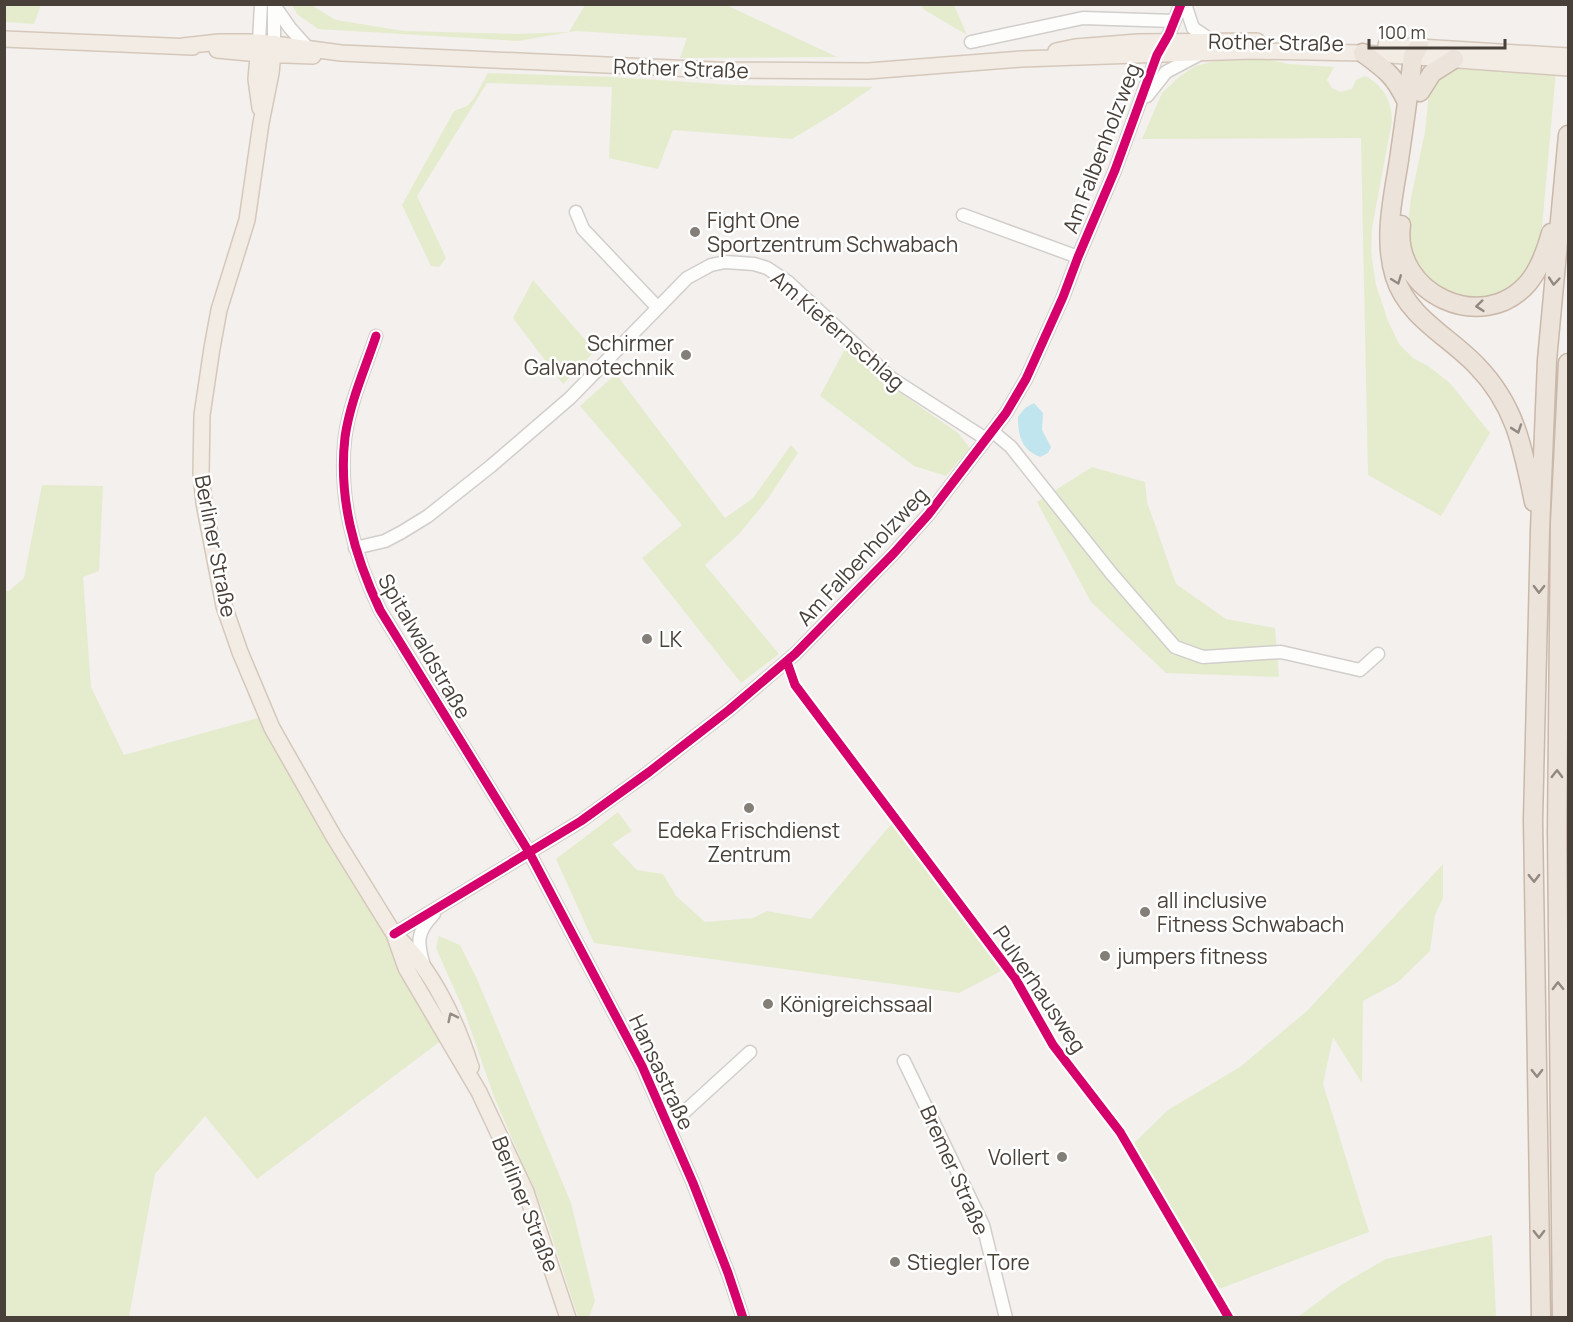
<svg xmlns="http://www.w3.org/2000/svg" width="1573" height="1322" viewBox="0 0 1573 1322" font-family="Manrope,sans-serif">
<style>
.green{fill:#e5ecce}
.water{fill:#c0e5ee}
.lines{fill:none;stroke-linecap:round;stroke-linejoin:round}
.minor-casing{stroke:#d1cecb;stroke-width:15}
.major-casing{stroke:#d5c8bb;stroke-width:18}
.highway-casing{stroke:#cab8a9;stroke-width:21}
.minor{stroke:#fdfdfc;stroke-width:12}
.major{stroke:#f2ece5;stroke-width:15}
.highway{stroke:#ece3db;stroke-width:18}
.cycleway-casing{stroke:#fff;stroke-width:13}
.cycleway{stroke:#d6006c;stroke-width:9}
.oneway{stroke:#928982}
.oneway2{stroke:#958d86}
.poi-dot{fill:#847e78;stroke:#fff;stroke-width:2}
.labels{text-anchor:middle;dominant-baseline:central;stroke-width:5;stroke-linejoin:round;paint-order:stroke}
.street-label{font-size:21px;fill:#494039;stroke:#fff}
.poi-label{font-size:21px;fill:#494039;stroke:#fff;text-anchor:start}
</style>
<rect width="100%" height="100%" fill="#f3f0ed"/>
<path class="green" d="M4,5L5,4L41,5L34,24L5,22Z
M292,5H311L336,20L404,31L516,34L569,32L585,5H726L837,57L680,58L687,38L576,31L518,41L318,29L297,14Z
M922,5H954L967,35L923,9Z
M1267,59L1288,64L1334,67L1327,80L1332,88L1340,92L1352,89L1356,80L1365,76C1383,85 1392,101 1392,121L1372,228L1371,252L1376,285L1388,321L1399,344L1413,358L1428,366L1450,383L1490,433L1441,516L1368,475L1361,138L1142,139L1162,93L1178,78L1195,66L1216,61Z
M1455,67L1556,71L1540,249L1527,277L1498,298L1453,299L1416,267L1407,231L1411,198L1425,132L1429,93L1434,83Z
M488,73L612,77L733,85L873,87L837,112L792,139L673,130L658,169L609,158L612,87L487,83L417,196L446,258L439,267L431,266L402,205L454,111L467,106L473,100Z
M533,280L595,351L563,384L513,318Z
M846,347L876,376L958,433L970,448L946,476L914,466L820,396Z
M616,374L725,518L752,499L791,445L798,453L767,500L739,534L705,565L779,654L741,683L642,558L682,525L580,406Z
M1092,467L1145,482L1147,502L1176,584L1226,619L1275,628L1279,677L1166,673L1091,602L1037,502Z
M42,485L103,486L99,571L83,577L91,687L124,755L258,718L331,846L384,933L442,1040L257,1179L205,1116L155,1174L129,1317H5L4,591H9L24,578Z
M618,812L632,831L612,844L637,870L663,874L676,896L705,922L753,918L767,911L811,919L893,822L1001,971L959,993L594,943L556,859Z
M1443,864V898L1435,915L1430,951L1398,982L1363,1001L1362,1083L1333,1037L1323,1084L1369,1232L1219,1289L1130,1147L1168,1110L1240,1067L1307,1011Z
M439,936L460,945L477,979L571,1203L595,1301L589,1317H578L544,1213L493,1094L465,1013L436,948Z
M1492,1235L1496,1317H1298L1341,1285L1386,1259Z"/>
<path class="water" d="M1034,403L1043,413L1042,430L1051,447L1048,453L1040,457C1022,450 1018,436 1018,417L1025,408Z"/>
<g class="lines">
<defs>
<path id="minor" d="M1185,4L1193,28L1211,40
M274,5L290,28L307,47
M274,5V43
M259,42L261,4
M971,42L1083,18L1174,21
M1147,96L1166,72L1200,54
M576,212L583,229L658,308
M963,215L1078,257
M376,336C365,369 350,402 345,437C338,498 354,555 380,610L529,852L642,1066L693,1183L728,1273L743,1318
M992,431L1011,447L1111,573L1175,647L1203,657L1281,652L1360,670L1378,654
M355,548L385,541L402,532L428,516L491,466L570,398L687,278L711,265L725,262L754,264L767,268L788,282L891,378L986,439
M394,934L581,821L649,772L729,710L795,654L894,553L928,515L1006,413L1026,379L1063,297L1078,257L1115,170L1157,55L1169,34L1181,4
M424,966C417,943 416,932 434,914
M904,1061L983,1225L1006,1318
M669,1126L750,1052"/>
<path id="major" d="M4,39L193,47
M274,43L271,73L261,123L247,220L219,310L212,348L202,415L201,473L204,503L224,606L240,652L272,728L334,837L394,934L406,968L479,1092L526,1192L568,1318
M1386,45L1568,56
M183,46L219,42H259L341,53L716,70L868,71L1021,59L1251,51L1363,53L1568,68
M259,46L256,79L260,108
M217,50L259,54L313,56
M1056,51L1075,47L1138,42L1257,41
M398,938C433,970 457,1023 471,1067"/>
<path id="highway" d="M1419,46L1413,56C1409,91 1404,125 1399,160C1393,198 1383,239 1395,277C1408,318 1450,337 1477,366C1516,406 1523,449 1534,502
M1363,53C1386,70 1394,75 1407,102
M1420,92L1432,73L1454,59
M1401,225C1392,293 1482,336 1528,283C1540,269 1546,251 1551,233
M1541,1318L1533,820L1540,530L1547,360L1568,135
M1562,1318L1557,832L1560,524L1568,363"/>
</defs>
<use href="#minor" class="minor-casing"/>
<use href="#major" class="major-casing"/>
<use href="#highway" class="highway-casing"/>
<use href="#minor" class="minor"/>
<use href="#major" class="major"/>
<use href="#highway" class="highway"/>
<defs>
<path id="cycleway" d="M376,336C365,369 350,402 345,437C338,498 354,555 380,610L529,852L642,1066L693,1183L728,1273L743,1318
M787,662L795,685L1015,978L1053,1045L1120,1132L1229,1318
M394,934L581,821L649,772L729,710L795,654L894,553L928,515L1006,413L1026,379L1063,297L1078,257L1115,170L1157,55L1169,34L1181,4"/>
</defs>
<use href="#cycleway" class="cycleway-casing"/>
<use href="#cycleway" class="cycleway"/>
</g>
<defs><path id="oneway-chevron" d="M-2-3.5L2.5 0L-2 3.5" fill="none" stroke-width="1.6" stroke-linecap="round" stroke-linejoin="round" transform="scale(1.5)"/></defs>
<g class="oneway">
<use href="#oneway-chevron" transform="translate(1397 280) rotate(69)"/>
<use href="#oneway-chevron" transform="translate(1554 281) rotate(95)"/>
<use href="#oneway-chevron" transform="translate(1480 306) rotate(174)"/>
<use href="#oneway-chevron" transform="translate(1517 429) rotate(71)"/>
<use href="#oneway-chevron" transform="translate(1539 589) rotate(91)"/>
<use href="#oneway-chevron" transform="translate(1557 774) rotate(-89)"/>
<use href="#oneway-chevron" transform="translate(1534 878) rotate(89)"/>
<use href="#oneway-chevron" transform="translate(1558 986) rotate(-91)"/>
<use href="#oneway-chevron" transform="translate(1537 1073) rotate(89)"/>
<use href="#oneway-chevron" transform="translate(1539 1234) rotate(89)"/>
</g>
<use class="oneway2" href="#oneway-chevron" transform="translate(452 1017) rotate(-116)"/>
<g class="poi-dot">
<circle cx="695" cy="232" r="6"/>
<circle cx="686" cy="355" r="6"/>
<circle cx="647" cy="639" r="6"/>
<circle cx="749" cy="808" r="6"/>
<circle cx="1145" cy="912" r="6"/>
<circle cx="1105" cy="956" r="6"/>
<circle cx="768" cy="1004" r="6"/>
<circle cx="1062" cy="1157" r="6"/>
<circle cx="895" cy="1262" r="6"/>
</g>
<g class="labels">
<g class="street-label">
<text transform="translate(1276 42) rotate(1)">Rother Straße</text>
<text transform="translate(681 68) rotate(2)">Rother Straße</text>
<text transform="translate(1101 148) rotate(-69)">Am Falbenholzweg</text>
<text transform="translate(838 330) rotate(41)">Am Kiefernschlag</text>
<text transform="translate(216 546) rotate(79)">Berliner Straße</text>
<text transform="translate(862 556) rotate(-47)">Am Falbenholzweg</text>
<text transform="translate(425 646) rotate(60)">Spitalwaldstraße</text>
<text transform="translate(1040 989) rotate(56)">Pulverhausweg</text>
<text transform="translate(662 1072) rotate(65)">Hansastraße</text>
<text transform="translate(955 1170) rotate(66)">Bremer Straße</text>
<text transform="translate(526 1204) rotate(68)">Berliner Straße</text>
</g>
<g class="poi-label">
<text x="707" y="220">Fight One<tspan x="707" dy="24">Sportzentrum Schwabach</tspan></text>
<text x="674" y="343" text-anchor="end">Schirmer<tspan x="674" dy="24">Galvanotechnik</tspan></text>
<text x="659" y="639">LK</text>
<text x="749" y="830" text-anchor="middle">Edeka Frischdienst<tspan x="749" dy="24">Zentrum</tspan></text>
<text x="1157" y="900">all inclusive<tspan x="1157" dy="24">Fitness Schwabach</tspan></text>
<text x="1117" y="956">jumpers fitness</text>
<text x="780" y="1004">Königreichssaal</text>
<text x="1050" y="1157" text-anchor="end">Vollert</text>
<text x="907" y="1262">Stiegler Tore</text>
</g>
</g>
<rect width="1573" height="1322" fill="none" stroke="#494039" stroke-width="12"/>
<path d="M1369 39v9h136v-9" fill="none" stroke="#494039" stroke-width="3"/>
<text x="1378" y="39" font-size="18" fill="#494039" stroke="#ffffff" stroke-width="4.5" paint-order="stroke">100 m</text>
</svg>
